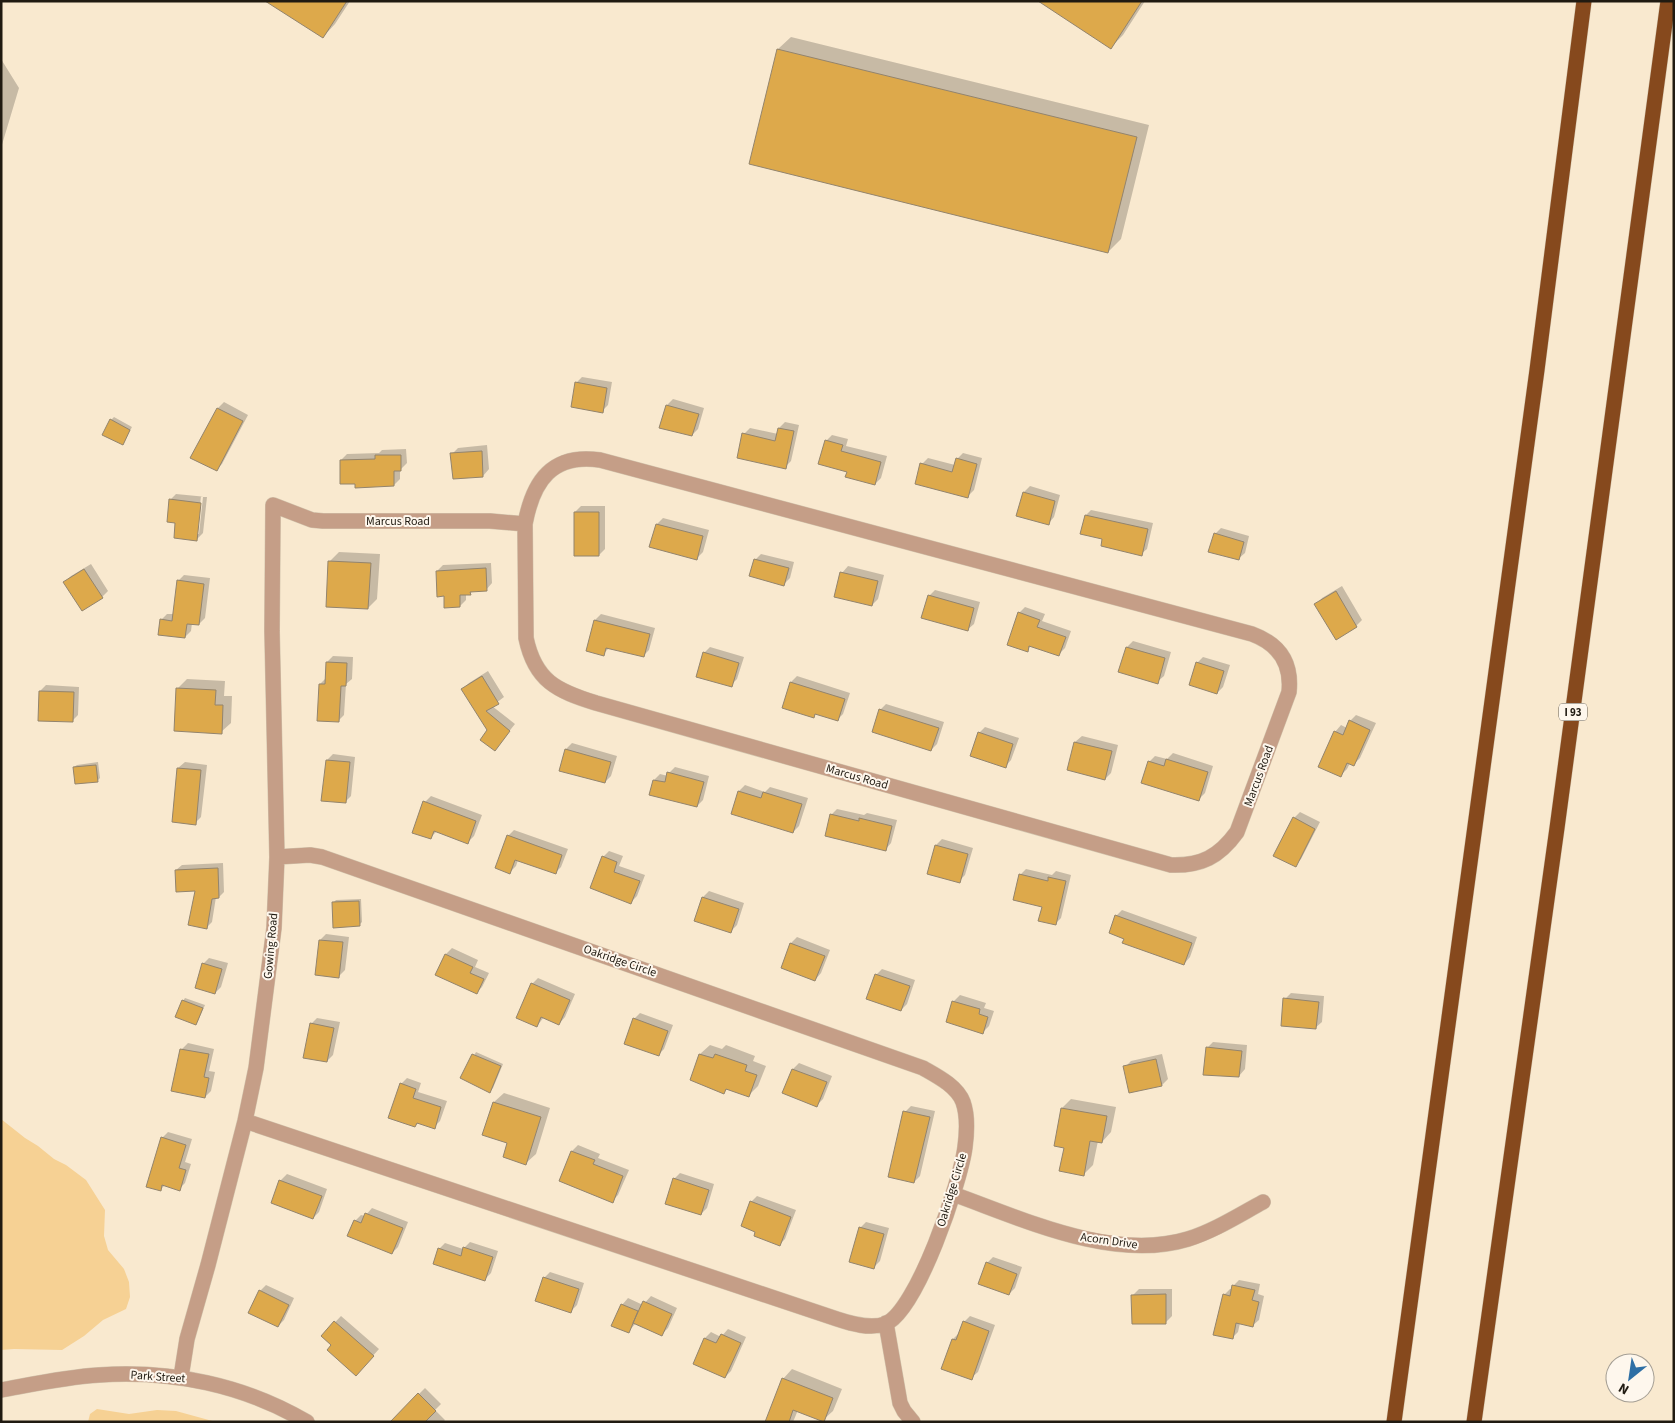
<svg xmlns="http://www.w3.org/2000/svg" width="1675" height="1423" viewBox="0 0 1675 1423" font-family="'Source Sans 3',sans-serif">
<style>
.green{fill:#f6d194}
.shadow{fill:#0003;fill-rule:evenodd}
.building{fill:#dda94b;stroke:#93846d}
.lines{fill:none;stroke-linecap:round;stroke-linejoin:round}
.minor-casing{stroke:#d2c4ad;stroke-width:16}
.tertiary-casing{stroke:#d2c4ad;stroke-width:16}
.motorway-casing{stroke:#d2c4ad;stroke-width:16}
.minor{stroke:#c59e87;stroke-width:15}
.tertiary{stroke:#c59e87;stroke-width:15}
.motorway{stroke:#86491d;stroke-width:15}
.labels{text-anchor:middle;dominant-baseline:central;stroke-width:4;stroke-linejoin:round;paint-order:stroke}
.shield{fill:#fef7ed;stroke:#635c53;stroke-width:1}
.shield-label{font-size:11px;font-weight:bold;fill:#201a11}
.street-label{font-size:12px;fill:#201a11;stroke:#fef7ed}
</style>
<rect width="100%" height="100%" fill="#f9e9cf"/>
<path class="green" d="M1,1119L25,1138L38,1146L54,1159L66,1165L86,1180L105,1210L104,1236L108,1250L124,1269L129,1282L130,1297L126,1309L103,1320L84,1336L62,1350L14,1349L1,1350Z
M97,1409L129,1414L157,1410L176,1411L216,1422H88L90,1414Z"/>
<path class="shadow" d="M268,1H350L335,24L323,37Z
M1041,1H1145L1123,35L1111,47Z
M791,37L1149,125L1121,239L1108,252L750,163L778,49Z
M1,59L19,88L1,148Z
M582,377L612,382L608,405L602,411L576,383Z
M673,399L704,408L698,429L692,435L661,428L667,405Z
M224,402L248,415L222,464L216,470L218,408Z
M114,417L132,427L123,444L111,420Z
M785,422L799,425L791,461L785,467L744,434L750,428L778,434L779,428Z
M832,435L848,439L846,446L887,456L881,478L875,484L848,471L826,441Z
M487,445L489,469L483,476L452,454L458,448Z
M406,449L407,463L400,470V479L394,485L356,482L341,460L347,454L379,453L382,450Z
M963,453L982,458L974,490L968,496L922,464L928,458L955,465L957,459Z
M1030,486L1060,495L1054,517L1048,524L1024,492Z
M176,494L207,497L203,533L197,539L177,522L170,500ZM201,496L203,497L199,534H197Z
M581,506H605V549L599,555L575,512Z
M1091,510L1153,523L1147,549L1141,554L1104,538L1086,515Z
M663,518L709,530L703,552L697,558L651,547L657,524Z
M1221,528L1249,536L1245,553L1238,559L1215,534Z
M339,552L380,554L377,599L368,608L329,562Z
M761,554L794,562L790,578L784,584L755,560Z
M491,563L492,583L486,590H473L470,594H466V600L460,606L445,595L437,571L443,565Z
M91,564L108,591L102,597L65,582L71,576Z
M848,566L884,575L878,599L872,605L842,573Z
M184,575L210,578L205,618L199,624L192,623L191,631L185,637L161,620L167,614H174L178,581Z
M1342,586L1362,620L1356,626L1316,605L1322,598Z
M935,590L980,602L974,624L967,630L929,596Z
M1025,607L1045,614L1042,621L1071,631L1065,648L1059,654L1032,645L1027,650L1019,613Z
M601,614L655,628L649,650L643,656L610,647L603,654L595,620Z
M1133,641L1171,652L1164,676L1157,682L1127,647Z
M710,647L744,657L737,679L731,685L704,653Z
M333,656L353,657L352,679L346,684L344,715L338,721L320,684L326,678L327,662Z
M1203,657L1230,665L1223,687L1217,693L1197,663Z
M488,671L504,697L492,706L515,724L495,749L488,730L463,689L469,683Z
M797,676L850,693L843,714L837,720L816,713L813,716L791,682Z
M187,679L225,681L224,696H232L231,723L221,732L177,689Z
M46,685L79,687L78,715L72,721L40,691Z
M886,704L944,722L937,744L931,750L880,710Z
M1356,715L1376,723L1360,758L1354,764L1350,763L1347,769L1341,775L1335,732L1341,725L1347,728L1350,721Z
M985,727L1019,738L1011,760L1005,767L979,733Z
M1082,736L1118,745L1111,773L1105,779L1069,770L1075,742Z
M572,743L617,756L611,776L605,782L560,770L566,749Z
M1173,753L1213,766L1205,793L1199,799L1149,762L1155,756L1167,759Z
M333,754L355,757L351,796L345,802L327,760Z
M98,762L100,778L97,781L74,767L77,765Z
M185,762L207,765L201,817L195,823L178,768Z
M675,767L709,776L703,800L697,806L654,780L660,774L668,776L669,773Z
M745,785L765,792L770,787L808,798L799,826L793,832L739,791Z
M431,796L482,815L474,836L468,842L437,831L430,838L425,802Z
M837,809L864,815L867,813L897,820L891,843L885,850L831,815Z
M1300,812L1320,822L1301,859L1295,865L1294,818Z
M514,830L568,849L561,867L555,873L518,860L516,866L510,872L508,836Z
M942,839L973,848L965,875L959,881L936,845Z
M609,851L623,856L619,866L645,875L637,896L631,902L603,857Z
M223,863L224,892L219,897H216L212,922L206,928L196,890L176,870L182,865Z
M1026,869L1052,875L1056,871L1071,875L1061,918L1055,924L1020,875Z
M709,891L744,903L737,925L731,931L696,920L703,897Z
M361,899L362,922L359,925L333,903L336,900Z
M1122,910L1197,937L1190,957L1184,964L1116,916Z
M326,934L349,937L345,970L339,976L320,940Z
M797,937L830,950L821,973L815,980L782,967L791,943Z
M452,948L478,960L475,967L489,973L482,987L476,993L446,954Z
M209,958L228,963L221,987L215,993L203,964Z
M882,969L915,980L907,1004L901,1010L876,975Z
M538,978L575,994L565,1017L559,1024L544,1017L537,1026L532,984Z
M1291,993L1324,996L1322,1022L1315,1028L1285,999Z
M960,995L986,1003L984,1008L994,1011L989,1026L983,1032L947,1021L954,1001Z
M185,998L205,1005L198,1021L196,1024L183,1001Z
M640,1013L673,1025L664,1049L658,1055L634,1019Z
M317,1018L340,1022L333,1055L327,1061L311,1024Z
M1213,1042L1247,1045L1245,1069L1239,1076L1207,1048Z
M188,1043L214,1049L209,1071L215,1072L211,1091L205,1097L173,1090L182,1049Z
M710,1045L722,1049L726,1045L755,1056L753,1061L766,1066L758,1086L749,1095L728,1088L724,1092L691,1079L700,1054Z
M476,1052L503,1064L493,1088L490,1091L462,1078Z
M1162,1054L1168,1079L1162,1085L1125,1067L1131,1061Z
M799,1063L832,1076L823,1099L817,1105L793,1069Z
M407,1078L421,1083L418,1092L447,1101L440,1121L434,1127L419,1122L415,1126L401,1084Z
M504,1093L550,1108L536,1154L526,1163L509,1142L484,1135L494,1102Z
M1071,1099L1116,1107L1111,1132L1102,1142L1098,1141L1093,1165L1084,1174L1065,1147L1055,1145L1062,1108Z
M911,1106L935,1111L920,1176L914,1182L905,1112Z
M168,1132L192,1139L185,1162L191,1164L185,1183L179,1189L165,1185L160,1190L162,1138Z
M578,1145L600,1154L598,1158L629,1170L618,1195L612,1201L560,1180L572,1151Z
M680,1173L714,1184L707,1208L701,1214L674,1179Z
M287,1174L327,1189L319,1212L313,1218L272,1203L281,1180Z
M757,1196L796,1210L785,1239L779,1245L757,1231L751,1202Z
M372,1208L408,1222L398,1247L392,1253L355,1221L361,1215L365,1216Z
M866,1222L889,1228L880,1261L874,1267L860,1228Z
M470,1242L498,1251L491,1273L485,1279L439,1249L445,1243L463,1249Z
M993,1257L1022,1267L1015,1288L1009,1294L987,1263Z
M550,1272L584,1283L577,1305L571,1311L544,1278Z
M1239,1280L1260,1284L1258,1294L1264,1296L1259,1320L1252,1326L1240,1323L1238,1332L1232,1338L1224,1295L1230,1289H1232L1233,1286Z
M266,1285L294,1298L284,1320L278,1326L260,1291Z
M1139,1289H1172V1316L1166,1322L1133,1295Z
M651,1296L677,1308L668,1328L662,1334L636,1323L628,1332L622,1305L628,1298L643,1305Z
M341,1316L379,1349L362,1368L323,1335Z
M970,1316L995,1325L978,1372L971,1378L953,1339L959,1333L964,1322Z
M728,1329L746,1337L731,1371L725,1377L694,1363L705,1338L711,1332L721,1337Z
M792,1369L842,1389L833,1411L823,1420L798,1410L793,1422H766L783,1379Z
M425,1388L441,1404L435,1410L445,1420L443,1422H401L396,1417Z"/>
<path class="building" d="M265,1H347L323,38Z
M1038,1H1142L1111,49Z
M777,49L1137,137L1108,253L749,164Z
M575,382L607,388L603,413L571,407Z
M666,405L699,414L692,436L659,428Z
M217,408L243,421L217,471L190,458Z
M110,419L130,430L123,445L102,435Z
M778,428L794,431L786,469L737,458L742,433L775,441Z
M825,440L843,445L841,451L881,462L875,485L845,477L847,472L818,464Z
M482,451L483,477L453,479L450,453Z
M375,455H401V471H394V486L355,488V484H340V460L375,459Z
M956,458L977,464L968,498L915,484L920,463L952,472Z
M1023,492L1055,501L1049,525L1016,516Z
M169,499L201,503L197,541L174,538L175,523L167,522Z
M574,512H599V556H574Z
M1085,515L1148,529L1142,556L1101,546L1102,539L1080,534Z
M656,524L703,536L697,560L649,547Z
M1214,533L1244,542L1239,560L1208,552Z
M754,559L789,568L784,586L749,576Z
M328,561L371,563L368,609L326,607Z
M486,568L487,591L470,592L471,595H460V607L444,608V596L437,597L436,571Z
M84,569L103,598L82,611L63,582Z
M840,572L878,581L872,606L834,597Z
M177,580L204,584L199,625L187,624L185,638L158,635L160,619L172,621Z
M1336,591L1357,627L1336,640L1314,604Z
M928,595L974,608L968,631L921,618Z
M1018,612L1040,620L1037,627L1066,637L1059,656L1029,646L1028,652L1007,645Z
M594,620L650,634L644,657L606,648L604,656L586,651Z
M1126,647L1165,658L1158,684L1118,672Z
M703,652L739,663L732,687L696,677Z
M326,662L347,663L346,686H341L339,722L317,721L319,684H325Z
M1196,662L1224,671L1217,694L1189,685Z
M482,676L499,704L486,711L510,731L495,751L480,740L487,730L461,689Z
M790,682L845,699L838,721L815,714L814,718L782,708Z
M176,688L216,690L215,705H223L222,734L174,731Z
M39,691L74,692L73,722L38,721Z
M879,709L939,728L931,751L872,732Z
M1349,720L1370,730L1354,766L1347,763L1341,777L1318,767L1334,731L1343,735Z
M978,732L1013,744L1006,768L970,756Z
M1074,742L1112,751L1105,780L1067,770Z
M565,749L611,762L605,783L559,771Z
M1166,759L1208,772L1199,801L1141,783L1148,761L1164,766Z
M326,760L350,762L346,803L321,801Z
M96,765L98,782L75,784L73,767Z
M177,768L201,770L196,825L172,822Z
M667,772L704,782L697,807L649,795L653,780L665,782Z
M738,791L761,798L763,792L802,804L793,833L731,814Z
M423,801L476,821L468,844L434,831L431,839L412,833Z
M830,814L859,821V818L892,826L886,851L825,836Z
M1293,817L1315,829L1296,867L1273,856Z
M507,835L562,855L556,874L515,860L510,874L495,868Z
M935,845L968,854L960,883L927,874Z
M602,856L617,862L614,872L640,881L631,904L590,888Z
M218,868L219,898L212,899L207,929L188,925L195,891L176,892L175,870Z
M1019,874L1048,881V877L1066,881L1056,925L1038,921L1042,907L1013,900Z
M702,897L739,909L731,933L694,921Z
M359,901L360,926L333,928L332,902Z
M1115,915L1192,943L1184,965L1122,943L1124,939L1109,933Z
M319,940L343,942L339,978L315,975Z
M790,943L825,956L815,981L781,968Z
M445,954L473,967L470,973L484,979L477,994L435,975Z
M202,963L222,969L215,994L195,988Z
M875,974L910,986L901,1011L866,999Z
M531,983L570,1000L559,1025L541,1017L537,1027L516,1018Z
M1283,998L1319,1002L1316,1029L1281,1026Z
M182,1000L203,1008L196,1025L175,1017Z
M952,1001L980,1009L979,1014L988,1017L983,1034L946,1022Z
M633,1018L668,1031L659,1056L624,1044Z
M310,1023L334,1028L327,1062L303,1058Z
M1206,1047L1242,1051L1239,1077L1203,1075Z
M180,1049L209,1054L204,1077L209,1078L205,1098L171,1091Z
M472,1054L501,1066L490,1093L460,1078Z
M699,1054L713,1058L715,1054L747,1065L745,1071L757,1075L749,1097L726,1089L724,1094L690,1080Z
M1156,1059L1162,1086L1129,1093L1123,1066Z
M792,1069L827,1082L817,1107L782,1093Z
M400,1083L416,1089L413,1098L441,1107L435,1129L417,1123L415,1127L388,1118Z
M493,1102L541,1117L526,1165L503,1157L507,1143L482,1135Z
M1061,1108L1107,1116L1102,1143L1090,1141L1084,1176L1059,1171L1064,1148L1054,1146Z
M903,1111L930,1117L914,1183L888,1177Z
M161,1137L186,1145L179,1168L186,1170L180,1191L162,1185L161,1191L146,1187Z
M571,1151L595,1160L593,1164L623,1176L613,1203L559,1181Z
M673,1178L709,1190L701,1215L665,1204Z
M279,1180L322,1196L313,1219L271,1203Z
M750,1201L791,1217L780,1246L754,1236L755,1232L741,1226Z
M365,1213L403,1228L392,1254L347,1236L354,1220L361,1223Z
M859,1227L884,1234L874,1269L849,1262Z
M463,1247L493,1257L485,1281L433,1264L438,1248L461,1256Z
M986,1262L1017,1274L1009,1295L978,1284Z
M543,1277L579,1289L571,1313L535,1301Z
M1232,1285L1255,1290L1252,1300L1259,1302L1253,1327L1236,1323L1233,1339L1213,1335L1223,1294L1230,1296Z
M259,1290L289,1305L278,1327L248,1313Z
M1166,1294V1324H1132L1131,1295Z
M643,1301L672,1314L662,1336L633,1323Z
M621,1304L638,1311L629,1333L611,1326Z
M334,1321L374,1356L356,1376L327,1350L331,1345L321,1336Z
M963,1321L989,1331L972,1380L941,1369L952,1339L956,1340Z
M721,1334L741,1343L725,1378L693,1364L704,1338L716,1343Z
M782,1378L833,1398L824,1422L793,1410L789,1422H765Z
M418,1393L436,1411L425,1422H390Z"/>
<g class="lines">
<defs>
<path id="minor" d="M245,1121L837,1319C852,1324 870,1329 885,1324C917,1312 961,1180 965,1147C967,1132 968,1116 963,1102C957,1086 937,1076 923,1068L322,857L310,855L277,857
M953,1194C1023,1219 1113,1262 1188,1239C1214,1231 1239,1215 1263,1202
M886,1323L900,1403L904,1411L913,1422
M181,1377L187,1339L208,1265L245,1121L256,1068L274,928L277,857L272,631L273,505L312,520L323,521H490L525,524L526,638C535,681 557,691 596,703L1171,865C1201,866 1219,857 1237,832L1289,692C1292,663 1279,644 1252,634C1034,577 818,517 600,460C552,453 533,481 525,524"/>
<path id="tertiary" d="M1,1390C34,1384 66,1377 99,1375C172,1370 244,1385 307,1422"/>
<path id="motorway" d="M1394,1422L1537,370L1584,1
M1474,1422L1557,828L1668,1"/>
</defs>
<use href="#minor" class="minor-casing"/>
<use href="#tertiary" class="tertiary-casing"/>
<use href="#motorway" class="motorway-casing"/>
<use href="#minor" class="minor"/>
<use href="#tertiary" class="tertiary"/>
<use href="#motorway" class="motorway"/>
</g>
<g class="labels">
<rect class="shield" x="1559" y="703.5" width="28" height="17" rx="4"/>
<g class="shield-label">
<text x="1573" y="712">I 93</text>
</g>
<g class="street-label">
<text x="398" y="521">Marcus Road</text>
<text transform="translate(1259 776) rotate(-70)">Marcus Road</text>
<text transform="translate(857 777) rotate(16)">Marcus Road</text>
<text transform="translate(271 946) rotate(-85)">Gowing Road</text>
<text transform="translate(620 961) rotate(19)">Oakridge Circle</text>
<text transform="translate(952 1190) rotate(-73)">Oakridge Circle</text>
<text transform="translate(1109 1241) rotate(8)">Acorn Drive</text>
<text transform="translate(158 1377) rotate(4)">Park Street</text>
</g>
</g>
<rect width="1675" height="1423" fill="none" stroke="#201a11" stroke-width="5"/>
<g transform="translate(1630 1378) rotate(210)"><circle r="24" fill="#fef7ed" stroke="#a59f95"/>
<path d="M0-4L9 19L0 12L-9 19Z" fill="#2e6fa5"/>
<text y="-8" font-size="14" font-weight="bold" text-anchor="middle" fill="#201a11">N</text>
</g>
</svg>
